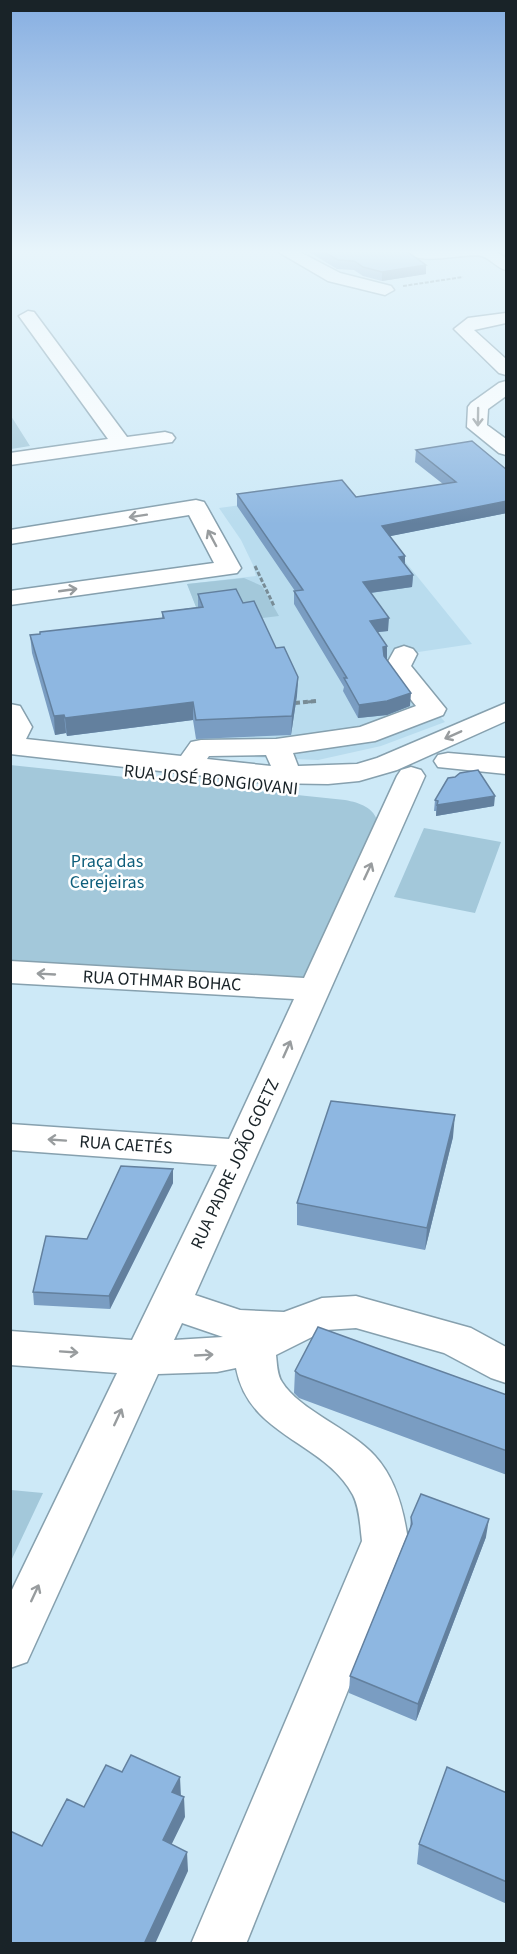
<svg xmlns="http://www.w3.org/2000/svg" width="517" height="1954" viewBox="0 0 517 1954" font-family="'Source Sans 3',sans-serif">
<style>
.built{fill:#b9dcee}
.green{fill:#a3c8da}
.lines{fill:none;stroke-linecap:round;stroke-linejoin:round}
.minor-casing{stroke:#86a0ae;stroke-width:3}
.path-far2{stroke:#788c96;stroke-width:2;stroke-dasharray:4 1.5;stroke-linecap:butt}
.path-far1{stroke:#788c96;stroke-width:3;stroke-dasharray:4.5 2;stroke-linecap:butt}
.path{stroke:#788c96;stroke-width:4;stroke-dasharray:5 3;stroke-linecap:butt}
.minor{fill:#fff;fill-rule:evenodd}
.wall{fill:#7a9dc2}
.shaded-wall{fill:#63809e}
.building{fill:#8eb7e1;stroke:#63809e;stroke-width:1.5}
.oneway{stroke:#989c9e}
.labels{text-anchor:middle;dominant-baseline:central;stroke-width:5;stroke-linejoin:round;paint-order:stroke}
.street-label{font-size:18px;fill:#192328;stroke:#fff}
.park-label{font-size:18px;fill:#0e5e7b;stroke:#fff}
</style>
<rect width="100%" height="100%" fill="#cde9f7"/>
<path class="built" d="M348,491L472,644L405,654L433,709L445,722L381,746L318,760L200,755L193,712L203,624L187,584L256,576L253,565L241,540L219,508Z"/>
<path class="green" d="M10,416H11L30,446L11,449Z
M244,578L262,586L279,616L203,625L187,584Z
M10,765L345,800C360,803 374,807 378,823L304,979L11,962Z
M424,828L501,842L475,913L394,897Z
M11,1490L43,1493L11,1561L10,1490Z"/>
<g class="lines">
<defs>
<path id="minor" d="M275,250H296L340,273L391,286L394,290L385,295L328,281Z
M403,250H494L506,258V270C497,268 491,259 482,256C465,252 418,268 403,250Z
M28,311L34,312L127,437L165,432L172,434L175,438L172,442L10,465V453L108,439L19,316Z
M506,313V323L474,330L506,359V375L499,373L454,329L468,318Z
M506,381V396L488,409L487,425L506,439V455L499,453L467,427L468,407L471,403L499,383Z
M196,500L204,502L207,507L241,568L237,573L10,605V591L214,563L189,515L10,544V530Z
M404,646L413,649L417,654L411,666L446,709L443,715L375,741L293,753L298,766L357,764L377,758L506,703V721L397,770L359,781L328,784L266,783L10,754V704L20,706L32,727L26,739L181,756L191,742L201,740L276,739L360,727L416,706L385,667L395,649ZM266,755L271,766L207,759L209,756Z
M448,753L506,758V774L438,767L434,761L438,755Z
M411,767L421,770L425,776L195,1295L240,1310L284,1312L322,1298L356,1296L471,1328L506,1347V1383L491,1378L444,1353L356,1328L326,1330L276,1355C277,1363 277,1375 282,1382C299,1410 351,1429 375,1456C396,1479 404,1511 408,1541L246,1944H191L362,1541C360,1526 360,1509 353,1495C324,1441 249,1437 236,1368L217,1372L158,1374L27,1662L10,1668V1594L117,1373L10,1365V1331L132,1340L217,1165L10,1150V1124L229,1139L294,999L10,983V961L304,978L397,776L401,770ZM182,1323L223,1337L174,1340Z"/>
</defs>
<use href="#minor" class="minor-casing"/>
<path class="path-far2" d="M403,286L463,277"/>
<path class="path-far1" d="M255,566L274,606
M308,702L316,701"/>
<path class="path" d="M295,703L316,701"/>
<use href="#minor" class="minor"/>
</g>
<path class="wall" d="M306,250H405L426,265V274L382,281L363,276L354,270L337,269Z
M416,450L507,470V513L390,536L405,565L413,575L412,587L371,593L388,631L378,632L387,659L410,706L387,715L358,718L343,691L344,687L294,604V591H295L237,506V494L356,497L443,484L415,462Z
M198,594L243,603L298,677L297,695L291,735L196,739L193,720L67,736L66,733L55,735L32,653L30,635L162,618V612L198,607Z
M435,800L494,806L436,816V811H434Z
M453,1137L425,1250L297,1225V1203Z
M173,1169V1183L110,1309L34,1305L33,1292L87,1239Z
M295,1371L507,1395V1475L299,1398L294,1393Z
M411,1517L486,1537L416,1721L349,1693L350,1676L410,1528Z
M507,1793V1904L417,1864L419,1844Z"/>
<path class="shaded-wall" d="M426,265V274L382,281V272Z
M507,501V513L381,538L382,526Z
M405,556V569L399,557Z
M413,575L412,587L362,594L363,582Z
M389,618L388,631L369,633L370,621Z
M387,646V659L382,660L383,647Z
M298,677L297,695L291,735L292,716Z
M411,693L410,706L387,715L358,718L359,705Z
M193,702V720L67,736L65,718Z
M64,715L66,733L55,735L54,716Z
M495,796L494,806L436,816L437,805Z
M455,1115L453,1137L425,1250L427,1228Z
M173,1169V1183L110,1309L109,1296Z
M489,1519L486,1537L416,1721L418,1704Z
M180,1777L181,1797L172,1792Z
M184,1797L185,1817L164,1860L163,1840Z
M187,1852L188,1871L155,1944H144Z"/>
<path class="building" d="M321,250H405L426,265L382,272L363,267L354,261L338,260Z
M472,441L507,470V501L382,526L405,556L399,557L413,575L363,582L389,618L370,621L387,646L383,647L384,656L411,693L387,701L359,705L344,678H347L294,591L303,590L237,494L342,480L356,497L456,482L416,450Z
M236,589L243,603L254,601L276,648L284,647L298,677L292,716L196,720L193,702L65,718L64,715L54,716L30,635L40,634V632L164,618L162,612L203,607L198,594Z
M478,770L495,796L437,805L438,801L435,800L448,778L455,777L460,773Z
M331,1101L455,1115L427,1228L297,1203Z
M121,1166L173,1169L109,1296L33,1292L46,1236L87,1239Z
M318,1327L507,1395V1451L300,1375L295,1371Z
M421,1494L489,1519L418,1704L350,1676L412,1524L411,1517Z
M131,1755L180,1777L172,1792L184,1797L163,1840L187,1852L144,1944H10V1831L42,1846L67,1799L84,1807L106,1765L122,1772Z
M447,1767L507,1793V1882L419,1844Z"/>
<defs><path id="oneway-shaft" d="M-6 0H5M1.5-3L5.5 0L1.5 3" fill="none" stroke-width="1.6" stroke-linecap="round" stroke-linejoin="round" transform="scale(1.5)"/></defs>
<g class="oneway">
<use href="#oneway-shaft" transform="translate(478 417) rotate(91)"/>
<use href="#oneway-shaft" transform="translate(138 516) rotate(171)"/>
<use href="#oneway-shaft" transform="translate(212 538) rotate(-118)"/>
<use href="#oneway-shaft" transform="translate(68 590) rotate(-8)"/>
<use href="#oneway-shaft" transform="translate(453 735) rotate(156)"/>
<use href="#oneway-shaft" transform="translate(368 871) rotate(-65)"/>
<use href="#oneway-shaft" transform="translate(46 974) rotate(-177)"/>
<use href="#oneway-shaft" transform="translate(287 1049) rotate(-66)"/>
<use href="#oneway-shaft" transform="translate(57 1140) rotate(-176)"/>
<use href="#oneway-shaft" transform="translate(69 1352) rotate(4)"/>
<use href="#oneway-shaft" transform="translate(204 1355) rotate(-3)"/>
<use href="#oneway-shaft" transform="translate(118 1417) rotate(-65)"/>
<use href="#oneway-shaft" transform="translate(35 1593) rotate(-65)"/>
</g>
<linearGradient id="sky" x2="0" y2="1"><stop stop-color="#86aee1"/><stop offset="0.48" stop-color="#e8f5fb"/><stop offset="1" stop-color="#e8f5fb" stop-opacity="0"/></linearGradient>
<rect width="517" height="524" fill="url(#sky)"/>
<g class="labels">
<g class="street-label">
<text transform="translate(211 780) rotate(6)">RUA JOSÉ BONGIOVANI</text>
<text transform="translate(162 981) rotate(3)">RUA OTHMAR BOHAC</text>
<text transform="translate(126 1145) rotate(4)">RUA CAETÉS</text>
<text transform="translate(235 1164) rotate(-65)">RUA PADRE JOÃO GOETZ</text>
</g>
<g class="park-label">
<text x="107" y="861">Praça das<tspan x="107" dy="21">Cerejeiras</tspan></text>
</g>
</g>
<rect width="517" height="1954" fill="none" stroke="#192328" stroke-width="24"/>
</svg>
